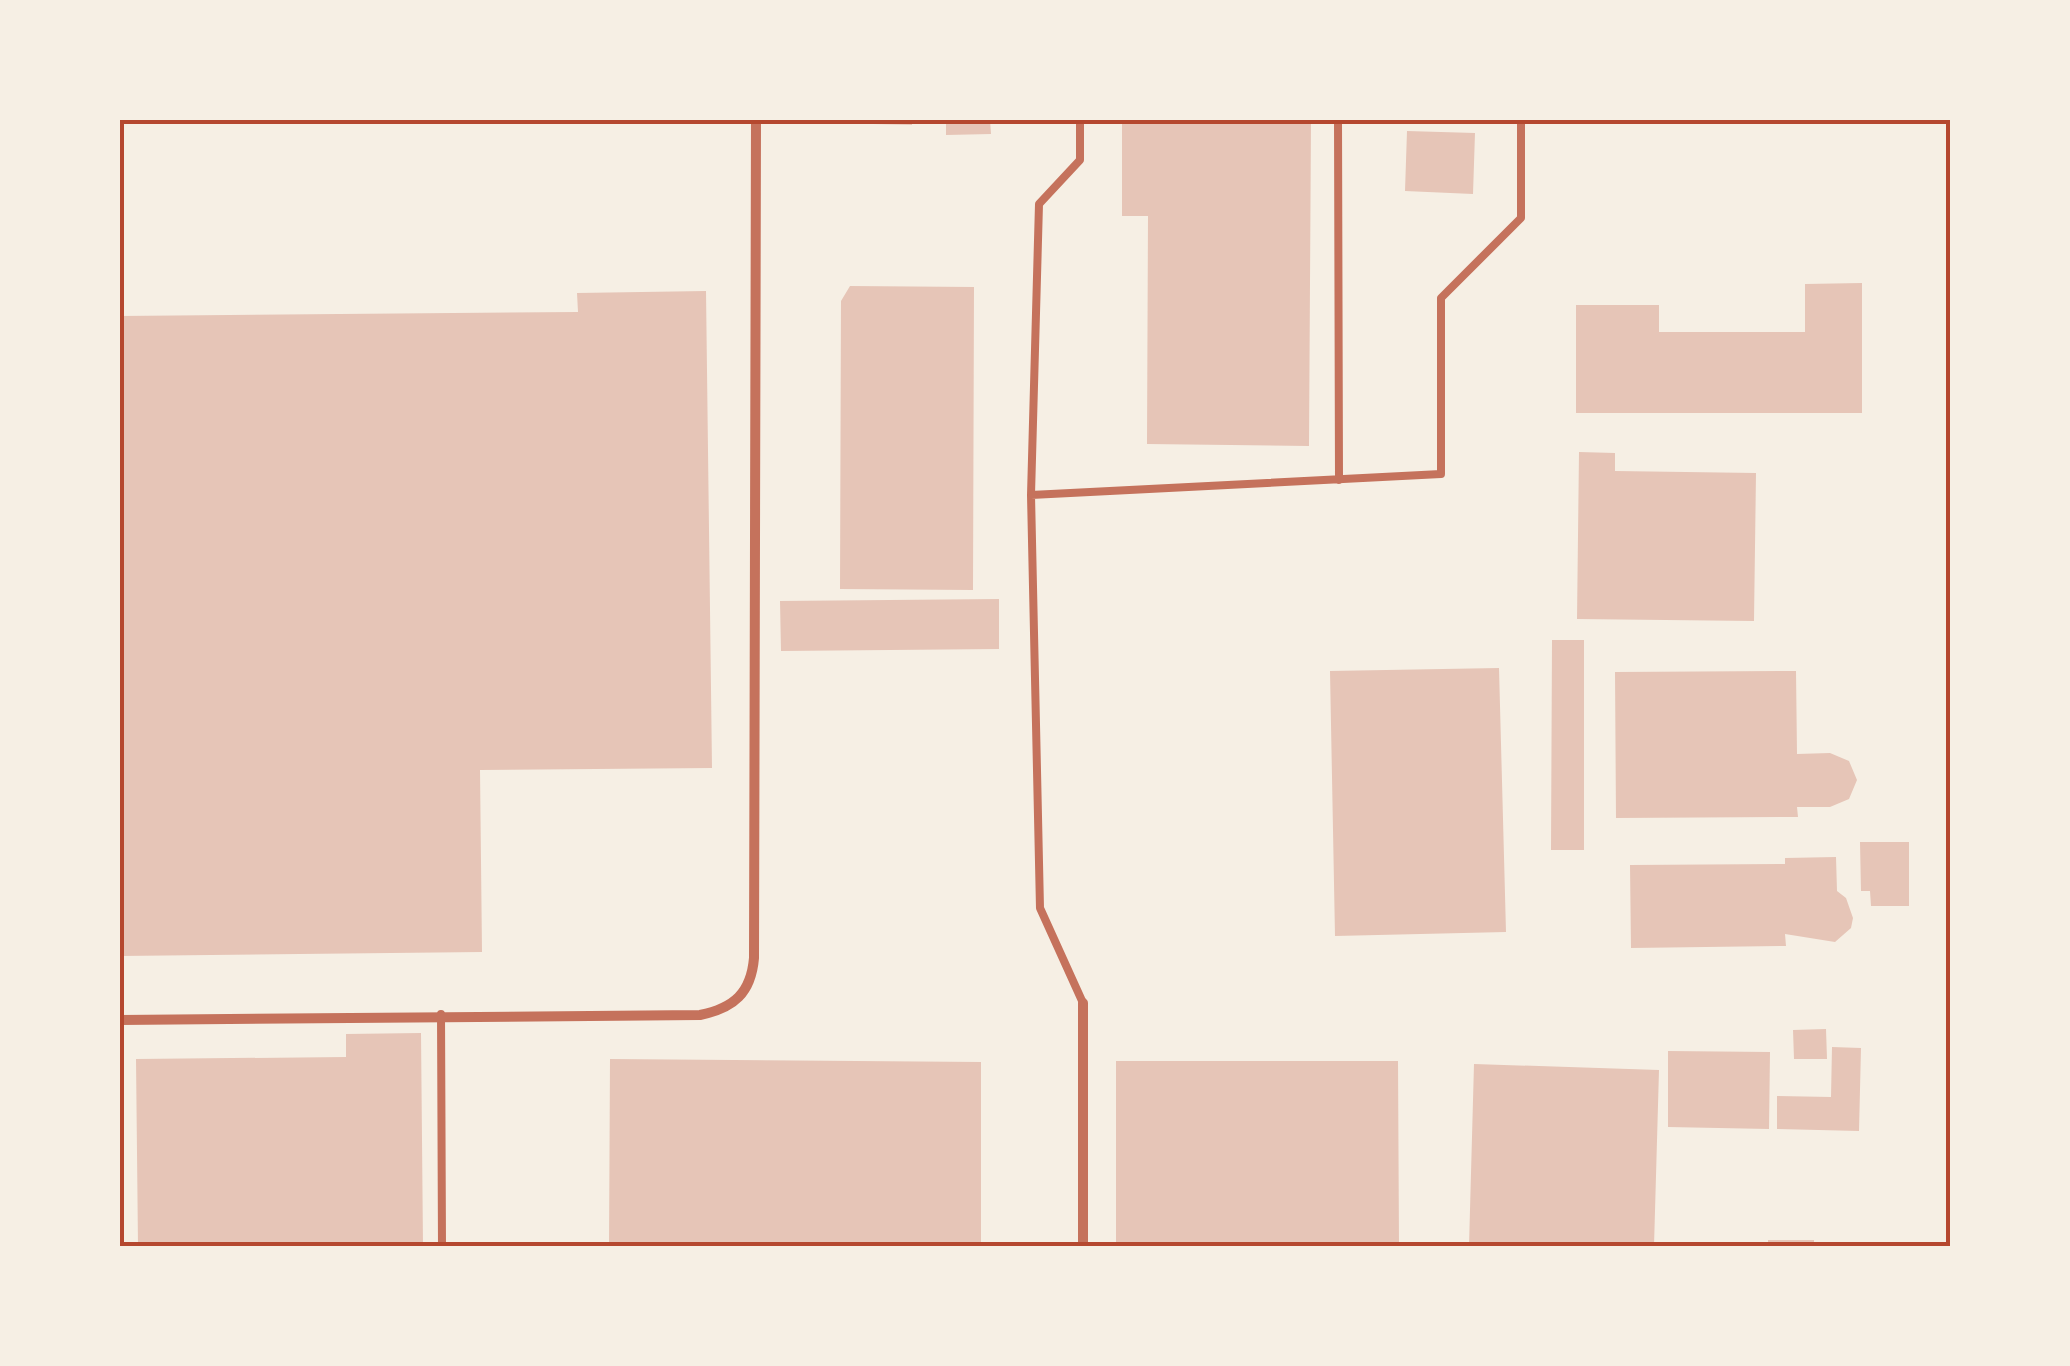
<svg xmlns="http://www.w3.org/2000/svg" width="2070" height="1366" viewBox="0 0 2070 1366" font-family="Lora,serif">
<style>
.building{fill:#e6c5b7}
.lines{fill:none;stroke-linecap:round;stroke-linejoin:round}
.service{stroke:#c5725c;stroke-width:8}
.minor{stroke:#c5725c;stroke-width:10}
.neatline{fill:none;stroke:#b5482f;stroke-width:4}
</style>
<rect width="100%" height="100%" fill="#f6efe4"/>
<path class="building" d="M834,120H912V125L834,123Z
M946,120H990L991,134L946,135Z
M1122,120H1311L1309,446L1147,444L1148,216H1122Z
M1407,131L1475,133L1473,194L1405,191Z
M1862,283V413H1576V305H1659V332H1805V284Z
M850,286L974,287L973,590L840,589L841,301Z
M706,291L712,768L480,770L482,952L120,956V316L578,312L577,293Z
M1579,452L1615,453V471L1756,473L1754,621L1577,619Z
M999,599V649L781,651L780,601Z
M1552,640H1584V850H1551Z
M1499,668L1506,932L1335,936L1330,671Z
M1796,671L1797,754L1830,753L1849,761L1857,780L1849,799L1830,807H1797L1798,817L1616,818L1615,672Z
M1860,842H1909V906H1871L1870,891H1861Z
M1836,857L1837,891L1846,898L1853,918L1851,928L1835,942L1785,934L1786,946L1631,948L1630,865L1785,864V858Z
M1826,1029L1827,1059H1794L1793,1030Z
M421,1033L423,1246H138L136,1059L346,1057V1034Z
M1832,1047L1861,1048L1859,1131L1777,1129V1096L1831,1097Z
M1668,1051L1770,1052L1769,1129L1668,1127Z
M610,1059L981,1062V1246H609Z
M1116,1061H1398L1399,1246H1116Z
M1474,1064L1659,1070L1654,1246H1469Z
M1768,1240H1814V1246H1768Z"/>
<g class="lines">
<path class="service" d="M1080,120V160L1039,204L1031,495L1040,908L1083,1003
M1338,120L1339,480
M1031,495L1441,474V298L1521,218V120
M441,1014L442,1246"/>
<path class="minor" d="M1083,1003V1246
M120,1020L700,1015C734,1008 751,993 754,958L756,120"/>
</g>
<rect width="2070" height="1366" fill="none" stroke="#f6efe4" stroke-width="245"/>
<rect x="122" y="122" width="1826" height="1122" class="neatline"/>
</svg>
